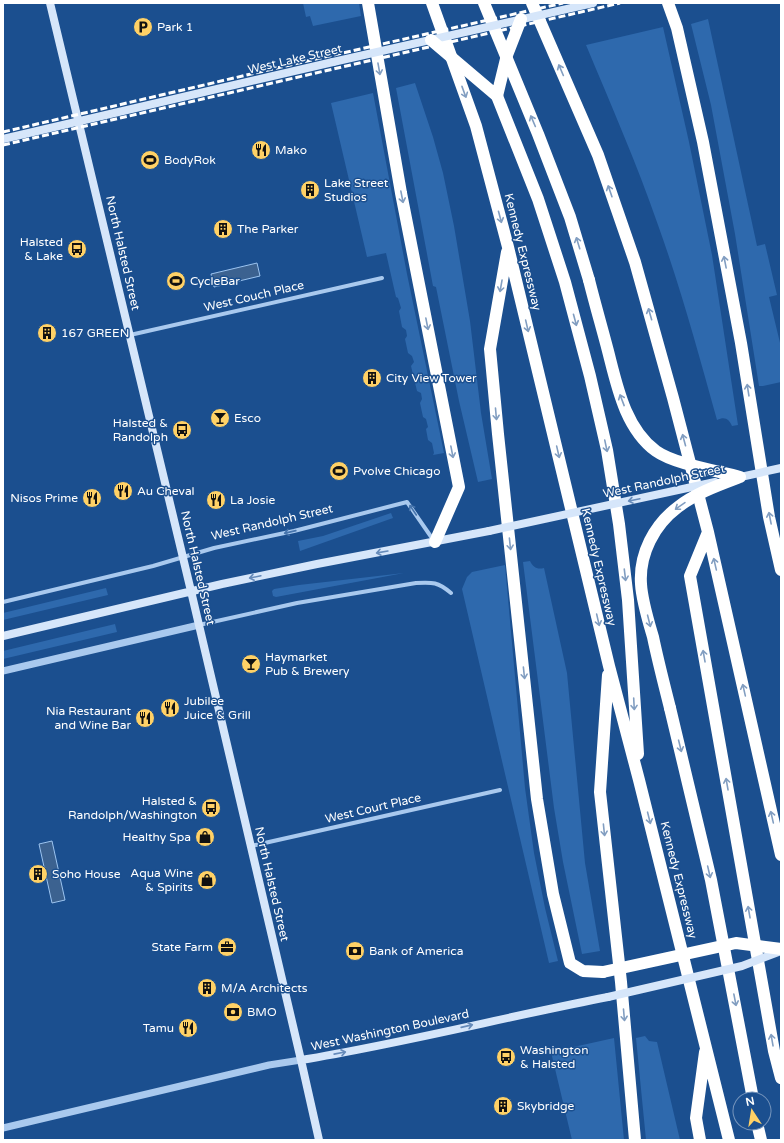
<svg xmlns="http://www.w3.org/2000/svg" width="784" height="1143" viewBox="0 0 784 1143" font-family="'Varela Round',sans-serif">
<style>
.green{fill:#2e69ad}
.water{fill:#3c6290;stroke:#9cc4f0}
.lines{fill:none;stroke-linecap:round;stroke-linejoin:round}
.minor{stroke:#a9c9ee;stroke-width:4}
.tertiary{stroke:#a9c9ee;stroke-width:7}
.secondary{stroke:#d6e6fa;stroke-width:8}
.motorway{stroke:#fff;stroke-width:12}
.rail{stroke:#fff;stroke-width:3;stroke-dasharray:7 3;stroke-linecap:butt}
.secondary-bridge{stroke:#d6e6fa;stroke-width:8}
.motorway-bridge{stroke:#fff;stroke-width:12}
.oneway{stroke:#829ec1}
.oneway2{stroke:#668bba}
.oneway3{stroke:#4674ac}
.labels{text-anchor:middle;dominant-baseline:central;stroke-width:3;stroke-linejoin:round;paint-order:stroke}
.poi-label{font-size:12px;fill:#fff;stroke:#1b4f8f;text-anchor:start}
.street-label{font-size:12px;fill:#fff;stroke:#1b4f8f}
</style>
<rect width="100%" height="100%" fill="#1b4f8f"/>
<path class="green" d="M303,3H359L361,16L313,26L310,16L306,17Z
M708,19L757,246L765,244L777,295L769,297L781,347V382L763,386H759L735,234L711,105L691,24Z
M663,27L689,142L712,255L738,425L732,426C729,419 725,416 717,420C699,355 681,289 658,225C637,164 611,105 586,45Z
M415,83L433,137L443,173L454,226L470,321L481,413L492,479L478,482L459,401L436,287L433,286L396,88Z
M373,93L407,274L444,453L433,455L434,453L432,443L428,440L426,429L428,427L426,419L423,417L420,403L422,399L421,393L417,391L411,366L414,362L412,356L408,353L405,339L407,336L406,330L402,327L399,311L401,308L398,298L396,297L386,253L367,257L331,103Z
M391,513L393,518L300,551L298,541L323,536Z
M530,561C533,567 537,570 544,568L567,673L585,863L600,951L582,954L563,862L554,808L523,562Z
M505,565L525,788L534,853L545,908L558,961L549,963L462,589L467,577L472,572Z
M404,573L276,597L273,596L272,591L274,589L299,585Z
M106,588L108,595L3,620V613Z
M115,624L117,632L3,659V651Z
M645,1036L649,1041L657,1042L680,1140H646L636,1038Z
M614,1038L624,1140H572L551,1052Z"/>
<path class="water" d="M257,263L260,276L214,287L211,274Z
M52,841L65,900L52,903L39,844Z"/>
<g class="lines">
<path class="minor" d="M130,335L382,278
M3,602L153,566L214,548L294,531L407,502L434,541
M199,625L297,603L416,583C433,582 438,582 451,593
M251,846L500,790"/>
<path class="tertiary" d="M3,671L199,625
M3,1128L269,1065L301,1060"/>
<path class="secondary" d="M50,3L191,591L301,1060L319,1140
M3,139L333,62
M3,636L222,584L317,564L489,531
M301,1060C404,1043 505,1017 608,997"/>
<path class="motorway" d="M368,3L401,193L459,487L435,542
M432,3L476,126L508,247L609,666L639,780L729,1140
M484,3L538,134L570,217L589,280
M532,3L598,155L635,262L673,398L708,532L781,855
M668,3L677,28L703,142L741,343L769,517L781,570
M497,96L538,199L565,282L590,376L607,450L619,524L628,600L638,754
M507,252L490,349L498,434L537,799L553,894L570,963L583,971L603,972
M708,532L690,576L774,1051L781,1078
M608,675L600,792L621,982L635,1140
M670,708L711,880L753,1099
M757,1123L761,1140
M700,1140L696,1118L705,1052"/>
<path class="rail" d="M3,132L281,67L563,3
M3,145L620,3"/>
<path class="secondary-bridge" d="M333,62L593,3
M736,478L781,468
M489,531L715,482
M608,997L742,966L781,951"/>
<path class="motorway-bridge" d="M431,40L497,96L507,55L521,19
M589,280C595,304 602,328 608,351C617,386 625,428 656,451C674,464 718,471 740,477
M670,708C664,684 658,661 653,637C648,620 642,601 641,584C639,554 654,525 678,507C696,493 719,485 740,477
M603,972L736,943L781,949"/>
</g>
<defs><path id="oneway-shaft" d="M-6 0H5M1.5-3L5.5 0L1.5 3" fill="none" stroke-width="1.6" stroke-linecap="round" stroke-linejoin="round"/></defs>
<g class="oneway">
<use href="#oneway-shaft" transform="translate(379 69) rotate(80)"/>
<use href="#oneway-shaft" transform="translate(561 70) rotate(-113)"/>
<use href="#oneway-shaft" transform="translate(464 92) rotate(70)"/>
<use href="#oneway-shaft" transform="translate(533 121) rotate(-113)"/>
<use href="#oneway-shaft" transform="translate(610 191) rotate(-109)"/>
<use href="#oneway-shaft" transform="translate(402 197) rotate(79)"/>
<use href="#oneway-shaft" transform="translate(500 217) rotate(75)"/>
<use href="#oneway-shaft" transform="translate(578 243) rotate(-107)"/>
<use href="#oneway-shaft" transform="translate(725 262) rotate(-101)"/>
<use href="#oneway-shaft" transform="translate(501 286) rotate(100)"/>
<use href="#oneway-shaft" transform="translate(650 314) rotate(-106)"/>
<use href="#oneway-shaft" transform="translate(575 320) rotate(75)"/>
<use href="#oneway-shaft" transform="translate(427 324) rotate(79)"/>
<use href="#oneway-shaft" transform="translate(527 326) rotate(77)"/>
<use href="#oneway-shaft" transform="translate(748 390) rotate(-99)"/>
<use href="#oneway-shaft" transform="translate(622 400) rotate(-111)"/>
<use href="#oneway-shaft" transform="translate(496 414) rotate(85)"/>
<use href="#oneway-shaft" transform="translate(684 440) rotate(-105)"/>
<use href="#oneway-shaft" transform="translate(606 446) rotate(78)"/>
<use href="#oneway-shaft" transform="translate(452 452) rotate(79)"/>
<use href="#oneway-shaft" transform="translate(558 452) rotate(77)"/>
<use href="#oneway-shaft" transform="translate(680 506) rotate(145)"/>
<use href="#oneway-shaft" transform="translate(770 518) rotate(-101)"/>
<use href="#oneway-shaft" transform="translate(510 544) rotate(84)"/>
<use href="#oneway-shaft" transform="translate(715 564) rotate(-103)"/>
<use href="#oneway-shaft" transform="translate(625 575) rotate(83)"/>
<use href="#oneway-shaft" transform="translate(598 620) rotate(77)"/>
<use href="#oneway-shaft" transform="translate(649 621) rotate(76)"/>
<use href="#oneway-shaft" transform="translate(704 656) rotate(-100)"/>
<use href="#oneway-shaft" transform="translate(524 673) rotate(84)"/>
<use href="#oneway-shaft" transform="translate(744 690) rotate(-103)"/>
<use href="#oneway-shaft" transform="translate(634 704) rotate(87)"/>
<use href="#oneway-shaft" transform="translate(680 746) rotate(76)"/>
<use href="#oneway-shaft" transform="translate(727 784) rotate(-100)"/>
<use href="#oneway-shaft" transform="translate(772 817) rotate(-103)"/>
<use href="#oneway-shaft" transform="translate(649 818) rotate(76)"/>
<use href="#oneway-shaft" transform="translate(604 830) rotate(84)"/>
<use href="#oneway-shaft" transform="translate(709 872) rotate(77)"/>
<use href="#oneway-shaft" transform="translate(749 912) rotate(-100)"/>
<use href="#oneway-shaft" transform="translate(735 1000) rotate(79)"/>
<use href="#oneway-shaft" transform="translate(624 1015) rotate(85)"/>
<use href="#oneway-shaft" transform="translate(772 1040) rotate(-100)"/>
</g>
<g class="oneway2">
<use href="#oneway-shaft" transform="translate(634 500) rotate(168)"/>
<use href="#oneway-shaft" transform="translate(382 552) rotate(170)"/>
<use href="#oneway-shaft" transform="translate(255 577) rotate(168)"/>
<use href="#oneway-shaft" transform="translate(467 1026) rotate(-13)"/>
<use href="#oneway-shaft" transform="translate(340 1053) rotate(-11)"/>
</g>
<g class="oneway3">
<use href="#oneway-shaft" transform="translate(413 510) rotate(-124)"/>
<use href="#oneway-shaft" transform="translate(290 532) rotate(167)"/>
</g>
<defs>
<symbol id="parking-disc" viewBox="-11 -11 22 22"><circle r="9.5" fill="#ffd166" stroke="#1b4f8f"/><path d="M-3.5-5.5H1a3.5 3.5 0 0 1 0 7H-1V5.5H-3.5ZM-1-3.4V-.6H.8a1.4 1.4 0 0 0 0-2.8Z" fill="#111"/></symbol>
<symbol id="restaurant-disc" viewBox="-11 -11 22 22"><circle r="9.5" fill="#ffd166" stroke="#1b4f8f"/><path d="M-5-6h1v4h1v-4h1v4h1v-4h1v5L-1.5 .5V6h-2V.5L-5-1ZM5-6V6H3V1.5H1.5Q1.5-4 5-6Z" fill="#111"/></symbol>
<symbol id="stadium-disc" viewBox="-11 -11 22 22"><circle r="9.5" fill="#ffd166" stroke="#1b4f8f"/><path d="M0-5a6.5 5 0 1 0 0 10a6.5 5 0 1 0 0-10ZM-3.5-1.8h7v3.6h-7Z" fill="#111"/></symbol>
<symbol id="building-disc" viewBox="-11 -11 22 22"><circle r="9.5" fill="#ffd166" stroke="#1b4f8f"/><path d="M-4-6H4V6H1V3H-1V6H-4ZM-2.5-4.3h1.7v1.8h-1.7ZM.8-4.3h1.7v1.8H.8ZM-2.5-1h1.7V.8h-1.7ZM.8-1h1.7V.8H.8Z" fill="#111"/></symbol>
<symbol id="bus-disc" viewBox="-11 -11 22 22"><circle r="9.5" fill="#ffd166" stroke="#1b4f8f"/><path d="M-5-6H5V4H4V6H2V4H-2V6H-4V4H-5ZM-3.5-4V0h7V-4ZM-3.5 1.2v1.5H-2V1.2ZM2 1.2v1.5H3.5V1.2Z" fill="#111"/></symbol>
<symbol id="bar-disc" viewBox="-11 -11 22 22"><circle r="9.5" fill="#ffd166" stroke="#1b4f8f"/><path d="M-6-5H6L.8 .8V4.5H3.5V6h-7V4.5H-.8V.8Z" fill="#111"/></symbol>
<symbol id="shop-disc" viewBox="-11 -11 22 22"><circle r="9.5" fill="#ffd166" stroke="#1b4f8f"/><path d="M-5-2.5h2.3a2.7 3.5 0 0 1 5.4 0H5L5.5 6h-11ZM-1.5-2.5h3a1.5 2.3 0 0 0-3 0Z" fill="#111"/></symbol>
<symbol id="office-disc" viewBox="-11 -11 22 22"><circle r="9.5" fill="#ffd166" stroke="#1b4f8f"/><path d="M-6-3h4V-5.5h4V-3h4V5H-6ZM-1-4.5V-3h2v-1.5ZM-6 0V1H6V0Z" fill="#111"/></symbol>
<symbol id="bank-disc" viewBox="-11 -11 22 22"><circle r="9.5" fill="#ffd166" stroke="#1b4f8f"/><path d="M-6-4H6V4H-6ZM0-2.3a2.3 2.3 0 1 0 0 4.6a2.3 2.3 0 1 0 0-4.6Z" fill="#111"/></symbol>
</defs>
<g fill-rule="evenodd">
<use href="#parking-disc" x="132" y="16" width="22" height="22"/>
<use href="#restaurant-disc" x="250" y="139" width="22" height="22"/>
<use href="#stadium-disc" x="139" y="149" width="22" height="22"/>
<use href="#building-disc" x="299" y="179" width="22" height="22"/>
<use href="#building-disc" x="212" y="218" width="22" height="22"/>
<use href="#bus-disc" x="66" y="238" width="22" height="22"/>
<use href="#stadium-disc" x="165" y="270" width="22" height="22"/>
<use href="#building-disc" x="36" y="322" width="22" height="22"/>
<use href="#building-disc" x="361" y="367" width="22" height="22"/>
<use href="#bar-disc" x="209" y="407" width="22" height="22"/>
<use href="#bus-disc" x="171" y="419" width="22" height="22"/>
<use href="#stadium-disc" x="328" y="460" width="22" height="22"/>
<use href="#restaurant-disc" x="112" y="480" width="22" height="22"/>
<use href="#restaurant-disc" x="81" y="487" width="22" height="22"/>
<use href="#restaurant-disc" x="205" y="489" width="22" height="22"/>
<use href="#bar-disc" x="240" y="653" width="22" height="22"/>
<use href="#restaurant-disc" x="159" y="697" width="22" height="22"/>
<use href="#restaurant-disc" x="134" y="707" width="22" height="22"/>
<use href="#bus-disc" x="200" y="797" width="22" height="22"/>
<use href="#shop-disc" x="194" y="826" width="22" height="22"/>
<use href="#building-disc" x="27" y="863" width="22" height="22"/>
<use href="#shop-disc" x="196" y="869" width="22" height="22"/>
<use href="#office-disc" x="216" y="936" width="22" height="22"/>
<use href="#bank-disc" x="344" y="940" width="22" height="22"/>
<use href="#building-disc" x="196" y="977" width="22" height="22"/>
<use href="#bank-disc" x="222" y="1001" width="22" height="22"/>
<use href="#restaurant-disc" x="177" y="1017" width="22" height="22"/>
<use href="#bus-disc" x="495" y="1046" width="22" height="22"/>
<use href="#building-disc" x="492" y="1095" width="22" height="22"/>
</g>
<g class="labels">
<g class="poi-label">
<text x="157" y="27">Park 1</text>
<text x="275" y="150">Mako</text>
<text x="164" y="160">BodyRok</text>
<text x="324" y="183">Lake Street<tspan x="324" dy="14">Studios</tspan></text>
<text x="237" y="229">The Parker</text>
<text x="63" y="242" text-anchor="end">Halsted<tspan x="63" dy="14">&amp; Lake</tspan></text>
<text x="190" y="281">CycleBar</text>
<text x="61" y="333">167 GREEN</text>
<text x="386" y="378">City View Tower</text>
<text x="234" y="418">Esco</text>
<text x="168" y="423" text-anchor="end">Halsted &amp;<tspan x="168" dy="14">Randolph</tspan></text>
<text x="353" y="471">Pvolve Chicago</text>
<text x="137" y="491">Au Cheval</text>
<text x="78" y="498" text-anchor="end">Nisos Prime</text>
<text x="230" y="500">La Josie</text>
<text x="265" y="657">Haymarket<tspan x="265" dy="14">Pub &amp; Brewery</tspan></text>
<text x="184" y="701">Jubilee<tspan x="184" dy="14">Juice &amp; Grill</tspan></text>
<text x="131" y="711" text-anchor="end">Nia Restaurant<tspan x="131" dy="14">and Wine Bar</tspan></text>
<text x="197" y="801" text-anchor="end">Halsted &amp;<tspan x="197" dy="14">Randolph/Washington</tspan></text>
<text x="191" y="837" text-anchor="end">Healthy Spa</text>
<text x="193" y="873" text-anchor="end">Aqua Wine<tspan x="193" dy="14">&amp; Spirits</tspan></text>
<text x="52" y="874">Soho House</text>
<text x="213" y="947" text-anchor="end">State Farm</text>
<text x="369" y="951">Bank of America</text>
<text x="221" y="988">M/A Architects</text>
<text x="247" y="1012">BMO</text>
<text x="174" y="1028" text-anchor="end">Tamu</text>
<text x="520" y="1050">Washington<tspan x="520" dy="14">&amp; Halsted</tspan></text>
<text x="517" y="1106">Skybridge</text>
</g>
<g class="street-label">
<text transform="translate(295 59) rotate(-13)">West Lake Street</text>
<text transform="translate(523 252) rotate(76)">Kennedy Expressway</text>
<text transform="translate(123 253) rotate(77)">North Halsted Street</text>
<text transform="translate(254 296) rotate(-13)">West Couch Place</text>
<text transform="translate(664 481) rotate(-12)">West Randolph Street</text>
<text transform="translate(272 522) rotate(-13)">West Randolph Street</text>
<text transform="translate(599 567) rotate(77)">Kennedy Expressway</text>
<text transform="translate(198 568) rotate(77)">North Halsted Street</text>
<text transform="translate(373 808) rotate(-13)">West Court Place</text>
<text transform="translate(679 880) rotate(76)">Kennedy Expressway</text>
<text transform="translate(272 884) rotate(77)">North Halsted Street</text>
<text transform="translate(390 1030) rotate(-12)">West Washington Boulevard</text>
</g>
</g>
<rect width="784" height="1143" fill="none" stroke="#ffffff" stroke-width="8"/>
<g transform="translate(752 1111) rotate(348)"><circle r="19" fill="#1b4f8f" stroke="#7695bc"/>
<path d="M0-3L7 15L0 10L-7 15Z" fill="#ffd166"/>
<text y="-6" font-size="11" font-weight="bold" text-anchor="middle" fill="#ffffff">N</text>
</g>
</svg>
